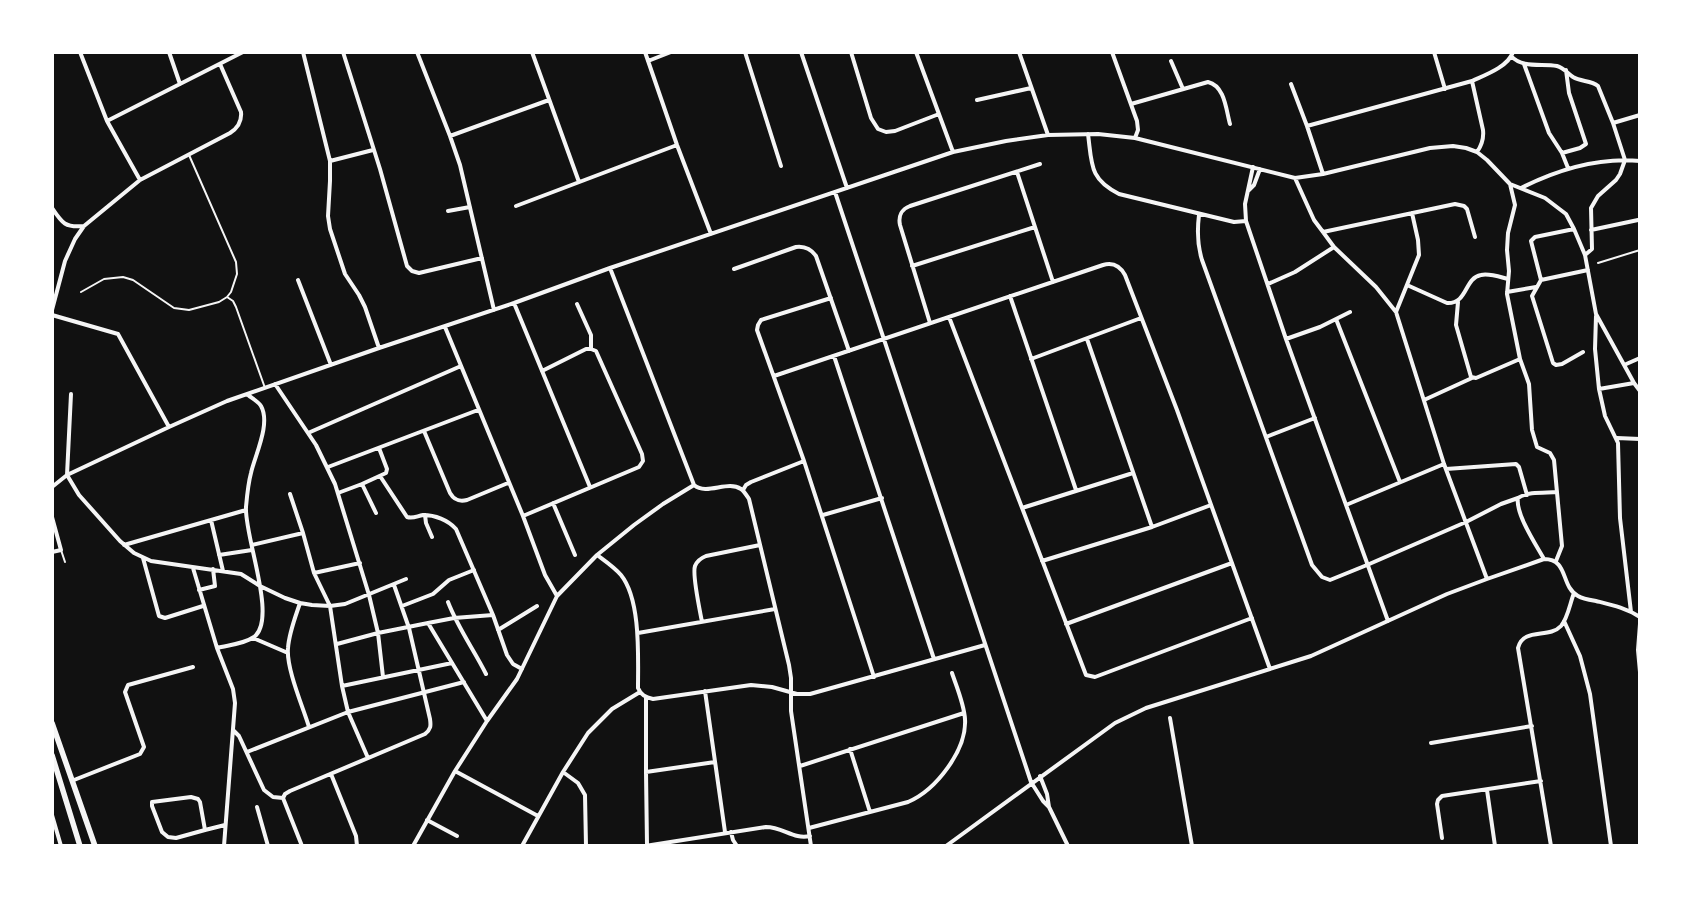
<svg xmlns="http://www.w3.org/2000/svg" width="1692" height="898" viewBox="0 0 1692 898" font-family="Helvetica,sans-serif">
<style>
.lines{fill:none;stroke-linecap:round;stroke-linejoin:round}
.service{stroke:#f5f5f5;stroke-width:2}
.minor{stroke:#f5f5f5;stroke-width:4}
.secondary{stroke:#f5f5f5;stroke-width:5.5}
</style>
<rect width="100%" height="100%" fill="#111"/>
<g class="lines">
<path class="service" d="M1598,263L1640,250
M81,292L104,279L123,277L133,280L174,308L189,310L219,302L227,297L231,292L237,274L236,262L189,155
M227,297L233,301L236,307L265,388
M61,550L65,562"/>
<path class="minor" d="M80,52L107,121L140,180
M169,52L180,84
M303,52L330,161V181L328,216L330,229L345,274L359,295L365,307L379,348
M343,52L380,169L407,266L412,271L419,273L482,258
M417,52L450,136L460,165L494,310
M532,52L579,182
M645,52L677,145L711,234
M745,52L781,166
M801,52L847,188
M851,52L871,118L878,129L886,132L895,131L939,114
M916,52L953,152
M1019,52L1048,135
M1112,52L1137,121L1138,130L1135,138
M1434,52L1445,89
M1511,56C1523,69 1542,63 1557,66C1564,68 1567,73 1573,77C1581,82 1591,80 1598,86L1613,123L1625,160L1620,174L1616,180L1598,196L1591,208L1592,249L1585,255
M648,61L671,52
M1171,61L1183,89
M1524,64L1549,133L1562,153L1568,168
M1472,81L1483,130C1484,139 1482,145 1477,152
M1291,84L1307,126L1323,174
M977,100L1031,88
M1131,104L1208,82C1225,86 1226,110 1230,124
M107,121L243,52
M1613,123L1640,115
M1307,126L1472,81C1485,75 1508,67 1513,52
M1088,134C1092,164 1089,179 1119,194L1234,222L1246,221
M450,136L549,100
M1562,153L1580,148L1586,144L1569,93L1566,70
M330,161L373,150
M1253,167L1245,204L1246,221L1286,339L1388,621
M1017,172L1053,282
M1295,178L1314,220L1323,232L1334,247L1376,287L1396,312L1444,464L1487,579
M1510,184L1515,205L1508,233L1507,250L1509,271L1507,294L1520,359L1529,384L1532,430L1537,447L1550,453L1554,460L1562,546L1556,561
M1521,188C1557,170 1598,157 1640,161
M1249,190L1254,185L1260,169
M835,192L1031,782L1043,801L1049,807
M516,206L677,145
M52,208C62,223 65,228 84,226
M448,211L470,207
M1199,215C1197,231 1197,244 1202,260L1312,565L1322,577L1330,580L1367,565L1466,522L1501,504L1518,498
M1574,229L1535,237L1531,241L1541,280L1532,296L1553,363L1556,365L1562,364L1583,352
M1591,230L1638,220
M1323,232L1455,204L1464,206L1467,209L1475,237
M912,266L1035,227
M610,268L694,485C707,496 727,480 741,489C744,491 747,496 749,499L789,665L791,678V711L811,846
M734,269L796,247C804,246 811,249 816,256L849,351
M298,280L331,365
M1541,280L1588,270
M1268,284L1295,272L1334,247
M1407,285L1447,303C1468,304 1464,278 1481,275C1489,273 1500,277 1508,279
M1507,292L1536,287
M1010,296L1076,490
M831,298L761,320L758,325L757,330L804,461L874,677
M1458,302L1456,325L1471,377L1476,378L1520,359
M514,303L590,487
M577,304L591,335V349
M52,310L65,261L75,239L84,226L140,180L230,133C238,128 242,122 241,112L220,64
M1396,312L1419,255L1418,240L1412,213
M52,315L118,334L169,427
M1596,316L1595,349L1599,389L1605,416L1618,443L1620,518L1631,612
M949,317L1086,675L1095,677L1252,618
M1336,319L1400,482
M930,323L900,225C898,216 902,209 910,206L1040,164
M445,327L523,516L545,575L557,596
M1087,339L1152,527
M1286,339L1320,327L1350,312
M834,356L934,659
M1031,359L1141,318
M1624,365L1640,358
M774,376L1103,265C1113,262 1120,266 1125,275L1177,410L1270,669
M275,384L316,445L335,484L369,595L378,633L383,677
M1599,389L1634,383
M71,394L67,475L79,495L120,541L134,553L151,561L241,574L260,586L285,598L300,603L312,605L330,606L345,604L406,579
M1424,400L1472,378
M424,431L450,493C454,500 459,502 467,500L508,483
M308,433L461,366
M1266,437L1315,418
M1617,438L1640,439
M328,467L478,410
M1446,469L1516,464L1519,467L1527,495
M380,476L407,517C413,519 417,516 423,515C435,515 448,520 456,529L493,615L507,655L513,664L522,669
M362,484L376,513
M52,487L67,475L169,427L227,401L379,348L514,303L610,268L953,152L1006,141L1048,135L1098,134L1135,138L1295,178L1323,174L1430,148L1453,146L1466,148L1477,152L1487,160L1510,184L1545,198L1566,214L1574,229L1585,255L1596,314L1634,383L1640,391
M743,490L746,485L751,482L804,461
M338,493L362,484L386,473L387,469L379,448
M290,494L303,533L314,573L330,606L342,686L348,712L368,758
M553,503L575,555
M1346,505L1444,464
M1022,508L1133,473
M425,515L426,523L432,537
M823,515L882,498
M523,516L639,467L643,461L642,454L596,351L591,349H586L542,371
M52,517L61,550L52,552
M211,520L223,571
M124,545L246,510
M252,545L303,533
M219,555L252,550
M597,555C605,561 614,567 621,575C641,600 638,657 638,688C641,695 645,697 653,699L751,685L772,687L797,694H810L985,645
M143,558L159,616L165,618L203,606
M1544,559C1536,545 1515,513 1518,498C1529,491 1545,493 1557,492
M1042,561L1152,527L1211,505
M193,568L217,648L233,689L235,703L224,846
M314,573L360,563
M199,590L215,586L213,569
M448,602C458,628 474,650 486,674
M300,603C295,618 289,633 288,648C286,668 303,707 309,727
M402,606L433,594L449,580L474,570
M1564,621L1580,656L1590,694L1611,846
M702,622C700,611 692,575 695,566C697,561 701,558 706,556L760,545
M428,623L487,721
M1066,624L1232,563
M1640,624L1638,650L1640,672
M498,630L537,606
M638,633L775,609
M253,638L288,653
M337,644L378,633L428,623L454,618L493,615
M217,648C228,645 244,644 254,637C278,619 244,536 246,507C247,496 248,484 251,473C255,455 271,424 261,406C258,401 251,398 247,394
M342,686L452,663
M705,691L725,832
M646,697V772
M1170,718L1192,846
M233,730L239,736L264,790L273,797L283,798L302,846
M1431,743L1532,726
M850,749L870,812
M247,752L348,712L464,682
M800,766L964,713
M455,771L538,816
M563,772L578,783L585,795L586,846
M331,774L356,836L357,846
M1040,776L1047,794L1049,807L1068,846
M74,780L140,754L144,747L125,692L128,685L193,667
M1487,790L1495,846
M191,797L198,799L200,802L205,830L176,838L168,837L162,832L152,806V802Z
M283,798L285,794L290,791L425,734C431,729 431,726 430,719L409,628L394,585
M257,807L268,846
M52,815L61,846
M427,820L457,836
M809,828L908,802C936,790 967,750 965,719C964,704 957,688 952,673
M205,830L225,825
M731,832L733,840L737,846
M1442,838L1437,804L1438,800L1442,796L1541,781
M647,845L646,772L715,762
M413,846L455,771L487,721L517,679L557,596L597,555L634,525L663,504L694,485
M522,846L563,772L588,733L612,709L640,692
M645,846L766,827C783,827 794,840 810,836
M946,846L1115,723L1146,708L1311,656L1447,594L1487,579L1544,559C1569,559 1560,586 1578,596C1583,599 1590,600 1596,601C1612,605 1626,608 1640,617
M1551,846L1518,648C1523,627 1549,639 1561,626C1568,618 1570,603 1574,593"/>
<path class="secondary" d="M52,723L95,846
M52,755L80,846"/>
</g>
<rect width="1692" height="898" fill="none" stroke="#ffffff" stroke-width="108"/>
</svg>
